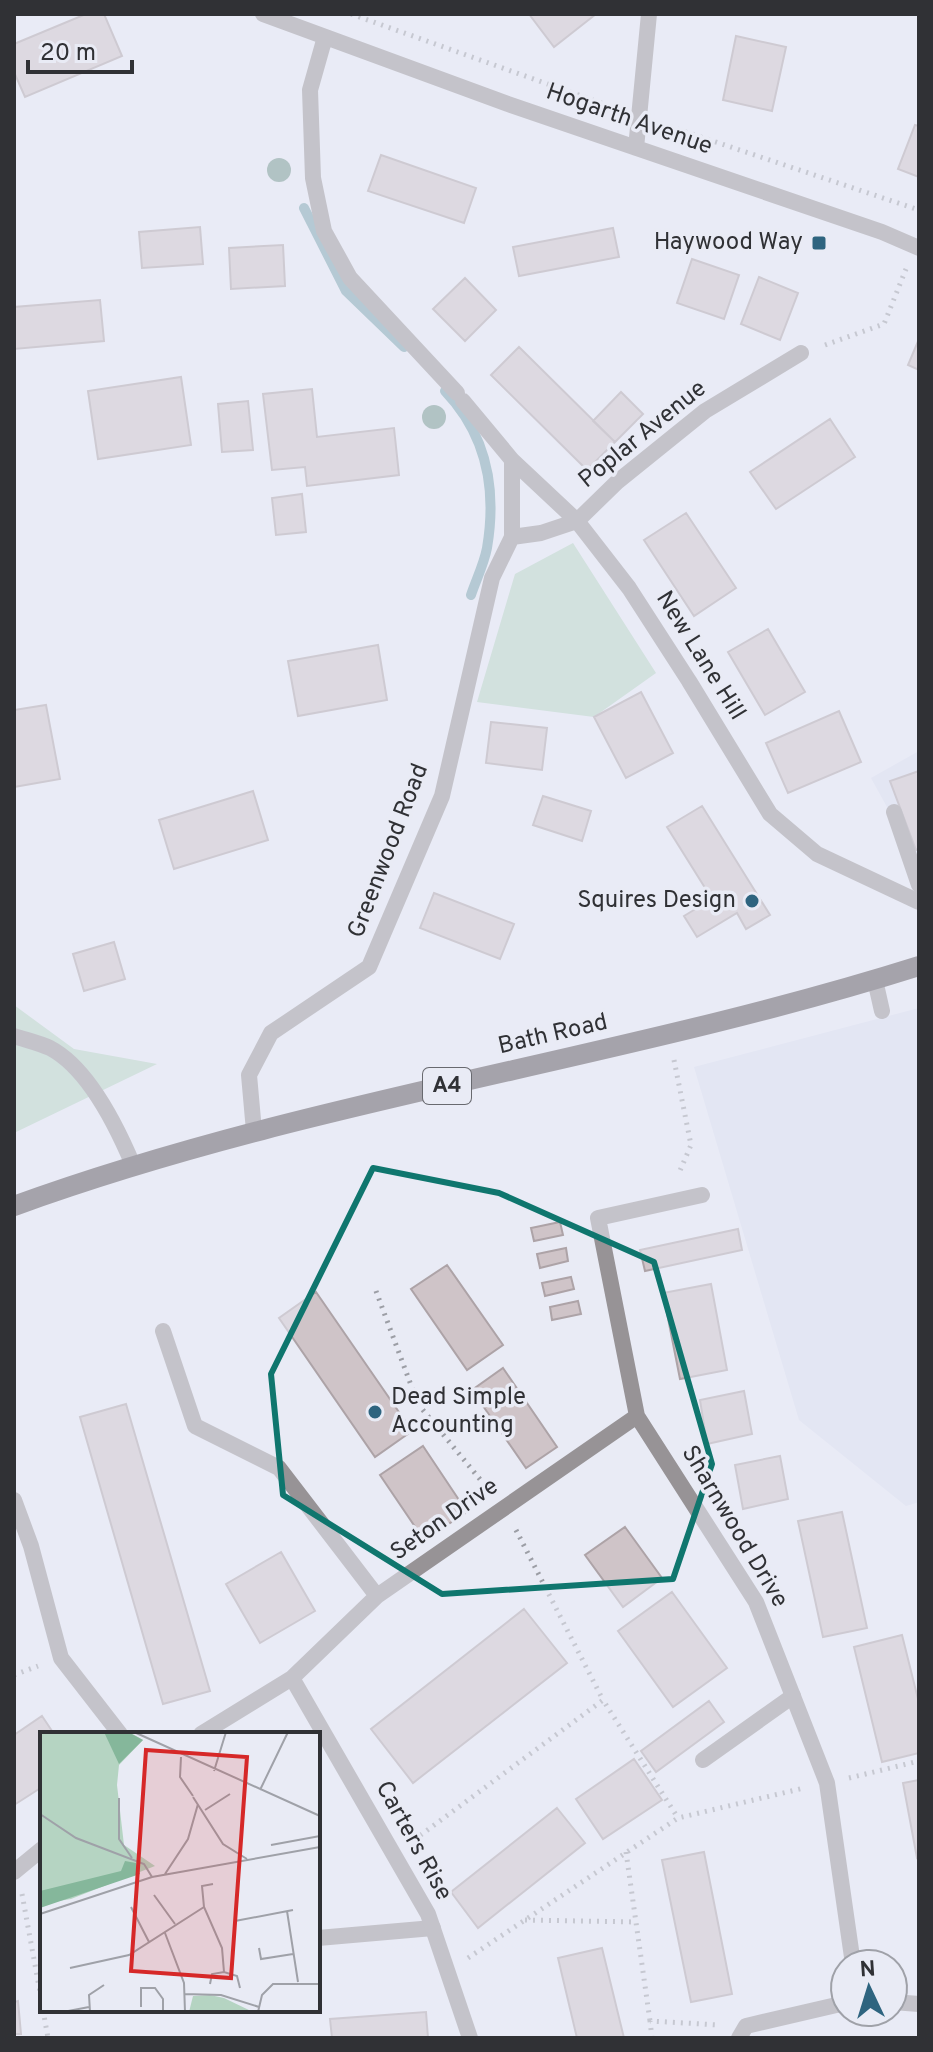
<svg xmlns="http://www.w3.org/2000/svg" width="933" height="2052" viewBox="0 0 933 2052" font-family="Overpass,sans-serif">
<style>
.built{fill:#dbdff0}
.green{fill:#b5d4c2}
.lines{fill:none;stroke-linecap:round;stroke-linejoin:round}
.stream{stroke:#75a1aa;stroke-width:10}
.building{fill:#cfc4c8;stroke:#ada3a7;stroke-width:2}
.path{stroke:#9c9ea5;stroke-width:5;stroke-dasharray:2 6;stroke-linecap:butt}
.service{stroke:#979396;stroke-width:16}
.minor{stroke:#979396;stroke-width:16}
.primary{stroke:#534c51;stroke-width:20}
.tree{fill:#6e9288}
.marked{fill:none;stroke:#0f766e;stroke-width:6;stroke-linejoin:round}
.poi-dot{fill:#2e647f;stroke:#e9ebf5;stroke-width:3}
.labels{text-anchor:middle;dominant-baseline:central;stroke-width:7;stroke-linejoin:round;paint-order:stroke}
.shield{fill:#e9ebf5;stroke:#68696f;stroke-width:2}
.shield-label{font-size:22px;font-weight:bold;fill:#303135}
.street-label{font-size:24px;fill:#303135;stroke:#e9ebf5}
.poi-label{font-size:24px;fill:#303135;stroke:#e9ebf5;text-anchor:end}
.inset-road{fill:none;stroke:#9fa1a8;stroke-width:2}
.view{fill:#d62828;fill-opacity:0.15;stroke:#d62828;stroke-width:4}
.inset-edge{fill:none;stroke:#303135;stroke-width:4}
</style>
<rect width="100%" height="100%" fill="#e9ebf5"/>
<path class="built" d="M919,751V865L871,778Z
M919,1008V1502L906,1506L799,1420L694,1067Z"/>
<path class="green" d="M573,543L656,673L594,717L477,702L515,574Z
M14,1005L74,1049L157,1064L14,1133Z"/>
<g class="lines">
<path class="stream" d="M304,208L346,291L404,347
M445,391C487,435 497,489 487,548C484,564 476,580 471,595"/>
</g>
<path class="building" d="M86,14H104L122,56L25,97L14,72V44Z
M529,14H596L554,47Z
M736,36L786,47L772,111L723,100Z
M915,125L919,126V177L898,169Z
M381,155L476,188L464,223L368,191Z
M200,227L203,264L142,268L139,232Z
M613,228L619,257L519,276L513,247Z
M283,245L285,286L231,289L229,248Z
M692,259L739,275L724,319L677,303Z
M759,277L798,293L780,340L741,324Z
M465,278L496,310L465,341L433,309Z
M100,300L104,341L14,349V307Z
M919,339V370L908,365Z
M519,347L615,442L587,470L491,375Z
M181,377L191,445L98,459L88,391Z
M312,389L317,437L394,428L399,475L307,486L305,467L272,470L263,394Z
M621,392L643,414L615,442L593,421Z
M248,401L253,450L222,452L218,404Z
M830,419L855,457L776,509L750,472Z
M302,494L306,532L276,535L272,498Z
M686,513L736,588L694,616L644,540Z
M768,629L805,692L765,715L728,652Z
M378,645L387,700L298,716L288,661Z
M641,692L673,753L626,778L594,717Z
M46,705L60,779L14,787V710Z
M839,711L861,762L788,793L766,743Z
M491,722L547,728L542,770L486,763Z
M919,771V849L916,850L890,781Z
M253,791L268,840L174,869L159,820Z
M543,796L591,811L582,841L533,825Z
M702,806L770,915L746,929L737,913L697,937L684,916L712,899L667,827Z
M434,893L514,924L500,959L420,928Z
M114,942L125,979L84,991L73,954Z
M560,1222L563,1235L534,1241L531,1228Z
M738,1229L742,1250L645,1271L640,1250Z
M566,1248L568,1261L540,1268L537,1254Z
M447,1265L503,1345L467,1370L411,1289Z
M571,1277L574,1289L545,1296L542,1283Z
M711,1284L727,1370L680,1379L663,1293Z
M316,1292L412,1431L375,1457L279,1318Z
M578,1301L581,1314L552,1320L550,1307Z
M503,1368L557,1447L526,1468L472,1390Z
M744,1391L752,1434L707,1444L700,1400Z
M126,1404L210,1691L163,1704L80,1417Z
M423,1446L467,1512L424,1540L380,1475Z
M780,1456L788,1499L743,1509L735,1465Z
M842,1512L867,1628L823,1637L798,1521Z
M625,1527L662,1578L623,1607L585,1555Z
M281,1552L315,1611L260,1643L226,1584Z
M672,1592L727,1668L673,1707L618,1631Z
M524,1609L567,1663L413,1783L371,1729Z
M902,1635L919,1703V1753L882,1762L854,1647Z
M709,1701L724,1722L656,1772L641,1751Z
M42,1716L54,1734H42V1787L14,1805V1735Z
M634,1759L662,1800L603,1839L576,1799Z
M919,1780V1857L917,1858L903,1783Z
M557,1808L585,1843L478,1928L451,1892Z
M704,1852L732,1994L691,2002L662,1860Z
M602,1948L624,2038H577L558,1958Z
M18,2001L21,2034H14V2002Z
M426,2012L428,2038H332L330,2019Z"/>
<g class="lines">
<path class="path" d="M351,14L615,108
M662,124L919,210
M825,345L884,324L906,269
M674,1060L691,1145L679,1173
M376,1291L418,1404L488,1489
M516,1530L603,1700
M14,1675L38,1666
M849,1778L919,1761
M414,1840L603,1700L678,1818
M626,1852L650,2021
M22,1894L42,2003
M525,1920L636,1922
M468,1958L678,1818L804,1788
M43,2010L48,2038
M652,2038L650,2021L719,2025"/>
<path class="service" d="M894,812L919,885
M875,980L882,1011
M703,1760L793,1696
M318,1938L433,1928"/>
<path class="minor" d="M263,14L508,104L882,232L919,248
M325,37L310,90L313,178L324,231L350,278L457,393
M636,148L649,14
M463,401L512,460L577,521L629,588L689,681L770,814L817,854L919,902
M512,537L541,533L577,521L617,482L705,411L801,353
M14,1036C26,1040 39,1043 50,1048C88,1068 117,1127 133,1165
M254,1131L249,1075L271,1033L369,967L442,796L492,578L512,537V460
M702,1195L598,1218L637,1416L756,1602L827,1783L853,1964
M163,1331L195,1426L279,1468L377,1596
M14,1500L31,1546L61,1658L120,1734
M292,1678L428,1914L470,2038
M201,1734L292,1678L377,1596L637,1416
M14,1872L42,1849
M893,2002L919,2004
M739,2038L746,2026L845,2003"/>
<path class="primary" d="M14,1206C308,1099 621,1060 919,966"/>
</g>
<g class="tree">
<circle cx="279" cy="170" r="12"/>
<circle cx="434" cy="417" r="12"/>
</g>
<path d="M0 0H933V2052H0ZM373,1168L499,1193L654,1262L712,1464L673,1579L442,1594L283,1495L271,1374Z" fill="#e9ebf5" fill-opacity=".55" fill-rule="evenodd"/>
<path class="marked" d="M373,1168L499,1193L654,1262L712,1464L673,1579L442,1594L283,1495L271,1374Z"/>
<g class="poi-dot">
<rect x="811" y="235" width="16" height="16" rx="4"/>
<circle cx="752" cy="901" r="8"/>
<circle cx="375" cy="1412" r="8"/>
</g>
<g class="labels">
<rect class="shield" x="423" y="1068" width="48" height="36" rx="6"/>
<g class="shield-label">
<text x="447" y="1086">A4</text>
</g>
<g class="street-label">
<text transform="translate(629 120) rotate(19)">Hogarth Avenue</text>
<text transform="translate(643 435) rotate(-39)">Poplar Avenue</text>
<text transform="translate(700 656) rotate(58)">New Lane Hill</text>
<text transform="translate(389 851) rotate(-69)">Greenwood Road</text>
<text transform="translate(553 1035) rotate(-13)">Bath Road</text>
<text transform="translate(445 1520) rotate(-35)">Seton Drive</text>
<text transform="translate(734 1527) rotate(59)">Sharnwood Drive</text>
<text transform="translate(413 1841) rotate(61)">Carters Rise</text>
</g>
<g class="poi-label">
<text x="803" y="243">Haywood Way</text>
<text x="736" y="901">Squires Design</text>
<text x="391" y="1398" text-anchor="start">Dead Simple<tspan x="391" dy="28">Accounting</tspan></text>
</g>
</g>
<g transform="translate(40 1732)">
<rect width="280" height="280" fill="#e9ebf5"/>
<path d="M0,0H89L103,8L79,33L77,53L84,113L115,134L31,167L0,172ZM170,263L184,266L211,279L149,280L153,264Z" fill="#b5d4c2"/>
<path d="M64,0H88L103,8L79,32ZM85,129L96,131L100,142L0,176V159L81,139Z" fill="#85b79b"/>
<path class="inset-road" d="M94,0L280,84M141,25L140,45L153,64M174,39L186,0M220,58L248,0M153,65L183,112L207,127M79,66V107L92,126M165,78L190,62M0,82L36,106L104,132L112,145M231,113L280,104M125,142L148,107L158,72M173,152L162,154L164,175L182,216L184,240M114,163L135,192M91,175L109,210M247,179L258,250M0,182L112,145L280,115M195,189L253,178M125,201L144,251L145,280M219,216L221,227L253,222M30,236L89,223L164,175M170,252L172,242L184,240L197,244L200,256M144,262L181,263L219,275M101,275V256H115L123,267V280M23,280L49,275M50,280L49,263L64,253M218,280L222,263L233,252H280"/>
<path class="view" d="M106,18L207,25L191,246L91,239Z"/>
<rect width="280" height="280" class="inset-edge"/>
</g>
<rect width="933" height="2052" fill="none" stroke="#303135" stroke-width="32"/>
<g transform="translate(869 1988) rotate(356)"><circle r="38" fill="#e9ebf5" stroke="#9fa1a8" stroke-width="2"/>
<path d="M0-6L14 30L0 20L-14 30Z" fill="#2e647f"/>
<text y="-12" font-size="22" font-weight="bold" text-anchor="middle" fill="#303135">N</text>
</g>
<path d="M28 60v12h104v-12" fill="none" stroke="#303135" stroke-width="4"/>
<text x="40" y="60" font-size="24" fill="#303135" stroke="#e9ebf5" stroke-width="6" paint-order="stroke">20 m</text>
</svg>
